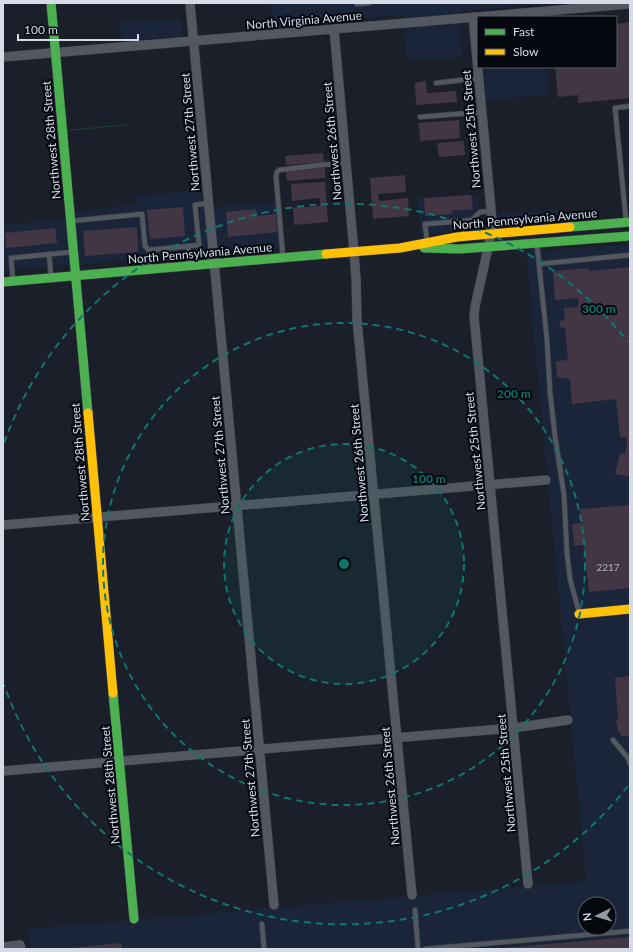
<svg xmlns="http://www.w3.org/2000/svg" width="633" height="952" viewBox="0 0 633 952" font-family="Lato,sans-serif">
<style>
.built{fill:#1a253a;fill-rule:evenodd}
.green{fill:#184233}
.building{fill:#423644}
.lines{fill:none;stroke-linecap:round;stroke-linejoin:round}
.lane-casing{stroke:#373b44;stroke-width:6}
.street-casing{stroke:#373b44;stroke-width:10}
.fast-casing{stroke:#373b44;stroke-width:10}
.slow-casing{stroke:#373b44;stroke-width:10}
.lane{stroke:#53575f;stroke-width:4.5}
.street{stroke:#53575f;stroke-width:9}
.fast{stroke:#4caf50;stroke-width:9}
.slow{stroke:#ffc107;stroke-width:9}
.ring{fill:none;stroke:#0f766e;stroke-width:2;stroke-dasharray:7 5}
.labels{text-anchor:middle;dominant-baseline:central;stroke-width:4;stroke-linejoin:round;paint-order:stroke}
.number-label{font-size:10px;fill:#b0b2bf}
.street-label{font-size:12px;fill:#d5dce8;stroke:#05080f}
.centre{fill:#0f766e;stroke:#05080f;stroke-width:2}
.ring-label{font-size:12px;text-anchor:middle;font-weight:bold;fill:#0f766e;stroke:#05080f;stroke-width:4;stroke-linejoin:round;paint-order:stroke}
</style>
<rect width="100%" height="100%" fill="#1a1f29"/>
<path class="built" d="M271,3H558L460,11L462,57L407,61L403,15L274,25Z
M181,19L183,36L122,41L120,22Z
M483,67H547L550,94L486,100Z
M201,190L203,208L279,202L283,248L81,264L6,270L3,271V225L74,219V212L136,204L135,196Z
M478,194L481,228L420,235L417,198Z
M561,209L562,220L502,227L497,222L495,215Z
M630,244V949H30L28,929L586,881L526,252ZM585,904H609V928H585Z"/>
<path class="green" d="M129,124V125L66,131V130Z"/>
<path class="building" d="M630,22V98L578,103V95L558,97L555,67H616V24Z
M426,81L427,93L456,91L457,102L416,105L415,83Z
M459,120L460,138L420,141L419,123Z
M464,141L465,155L439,157L437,143Z
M323,153L324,162L286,165L285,156Z
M325,168V178L287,181L286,171Z
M405,175L406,192L378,194L379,201L408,198L409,216L373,219L370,178Z
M325,182L328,222L294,225L293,208L320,206V198L292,201L291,184Z
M471,195L473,209L452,211L453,214L425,216L424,198Z
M183,207L185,236L150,239L147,210Z
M256,209L257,216L276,214L277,232L228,237L226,212Z
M137,227L138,252L85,256L83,231Z
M55,228L57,243L6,248L5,233Z
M630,267V477L615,474L620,453L625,454L627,443L626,437H620L616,399L572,404L570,379L557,377L556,361L568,360L565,327L563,328L559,326L561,320L565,319L564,308L578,307V298L555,300L553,271L589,268L590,271Z
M630,505V588L589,592L584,545L574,546L572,524L581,523L580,509Z
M630,676V736H621L620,732H618L616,720H618L615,678Z
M630,937V949H503V948Z
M121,943L122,949H71V948Z"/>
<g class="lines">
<defs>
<path id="lane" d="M357,4L369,3
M436,83L479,78
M420,117L482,112
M626,220L615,108L630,106
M71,221L142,214L145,246L149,250L150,268
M463,221L472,220L480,212L491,211
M427,241L425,224L463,221L464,236
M537,245L547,340L550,392L555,436L564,495L567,553L570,579L579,612
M188,246L189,264
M149,250L199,245L195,205L209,203
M49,254L51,276
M283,258L276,176L277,172L279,170L321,165L346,163
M539,264L630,255
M13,280L11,258L72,252
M613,740L628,758L630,764
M415,910L418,949
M262,924L264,949
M425,949L630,931"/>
<path id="street" d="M190,3L274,905
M473,17L492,220L491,234L475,307L474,316L528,884
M334,29L354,252L356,279L357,320L412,895
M3,57L630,4
M3,525L546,480
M3,771L513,728L568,720
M3,947L20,945L21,949"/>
<path id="fast" d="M51,3L88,413
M570,227L630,222
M424,248L459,249L630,236
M3,282L326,254
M113,693L134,919"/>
<path id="slow" d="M326,254L400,248L457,237L570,227
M88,413L113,693
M579,614L630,609"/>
</defs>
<use href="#lane" class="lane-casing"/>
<use href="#street" class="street-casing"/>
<use href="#fast" class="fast-casing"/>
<use href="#slow" class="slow-casing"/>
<use href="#lane" class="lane"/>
<use href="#street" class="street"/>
<use href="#fast" class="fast"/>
<use href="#slow" class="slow"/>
</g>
<circle cx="344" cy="564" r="120" fill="#0f766e" fill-opacity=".12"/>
<g class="ring">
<circle cx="344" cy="564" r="120"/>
<circle cx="344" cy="564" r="241"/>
<path d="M628 786A361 361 0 0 1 4 685M4 443A361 361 0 0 1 628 342"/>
</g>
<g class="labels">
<g class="number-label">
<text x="608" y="567">2217</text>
</g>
<g class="street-label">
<text transform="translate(304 20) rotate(-5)">North Virginia Avenue</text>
<text transform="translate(471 129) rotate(-95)">Northwest 25th Street</text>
<text transform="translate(190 132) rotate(-95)">Northwest 27th Street</text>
<text transform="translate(51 140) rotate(-95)">Northwest 28th Street</text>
<text transform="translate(332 141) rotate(-95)">Northwest 26th Street</text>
<text transform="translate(525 219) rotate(-5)">North Pennsylvania Avenue</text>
<text transform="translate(200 253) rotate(-5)">North Pennsylvania Avenue</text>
<text transform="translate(475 451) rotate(-96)">Northwest 25th Street</text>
<text transform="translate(220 455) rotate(-95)">Northwest 27th Street</text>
<text transform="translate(80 462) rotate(-95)">Northwest 28th Street</text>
<text transform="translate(359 463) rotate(-95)">Northwest 26th Street</text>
<text transform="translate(506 773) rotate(-95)">Northwest 25th Street</text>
<text transform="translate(250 778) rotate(-95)">Northwest 27th Street</text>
<text transform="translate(110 785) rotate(-95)">Northwest 28th Street</text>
<text transform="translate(390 786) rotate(-95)">Northwest 26th Street</text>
</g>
</g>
<circle cx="344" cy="564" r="6" class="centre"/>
<g class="ring-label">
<text x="599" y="313">300 m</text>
<text x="514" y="398">200 m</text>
<text x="429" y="483">100 m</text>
</g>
<rect width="633" height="952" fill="none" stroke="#d5dce8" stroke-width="8"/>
<rect x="477" y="16" width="140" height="52" fill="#05080f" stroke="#585d66"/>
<rect x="485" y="29" width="20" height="6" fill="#4caf50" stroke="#585d66"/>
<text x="513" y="36" font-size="12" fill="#d5dce8">Fast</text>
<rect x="485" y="49" width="20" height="6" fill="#ffc107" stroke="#585d66"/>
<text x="513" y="56" font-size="12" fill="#d5dce8">Slow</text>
<g transform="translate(597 916) rotate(265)"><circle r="19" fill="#05080f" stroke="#585d66"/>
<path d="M0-3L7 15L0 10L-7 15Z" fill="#949aa5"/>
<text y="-6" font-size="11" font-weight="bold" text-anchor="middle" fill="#d5dce8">N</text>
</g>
<path d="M18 34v6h120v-6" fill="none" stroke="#d5dce8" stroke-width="2"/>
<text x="24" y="34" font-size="12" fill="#d5dce8" stroke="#05080f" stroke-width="3" paint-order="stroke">100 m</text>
</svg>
